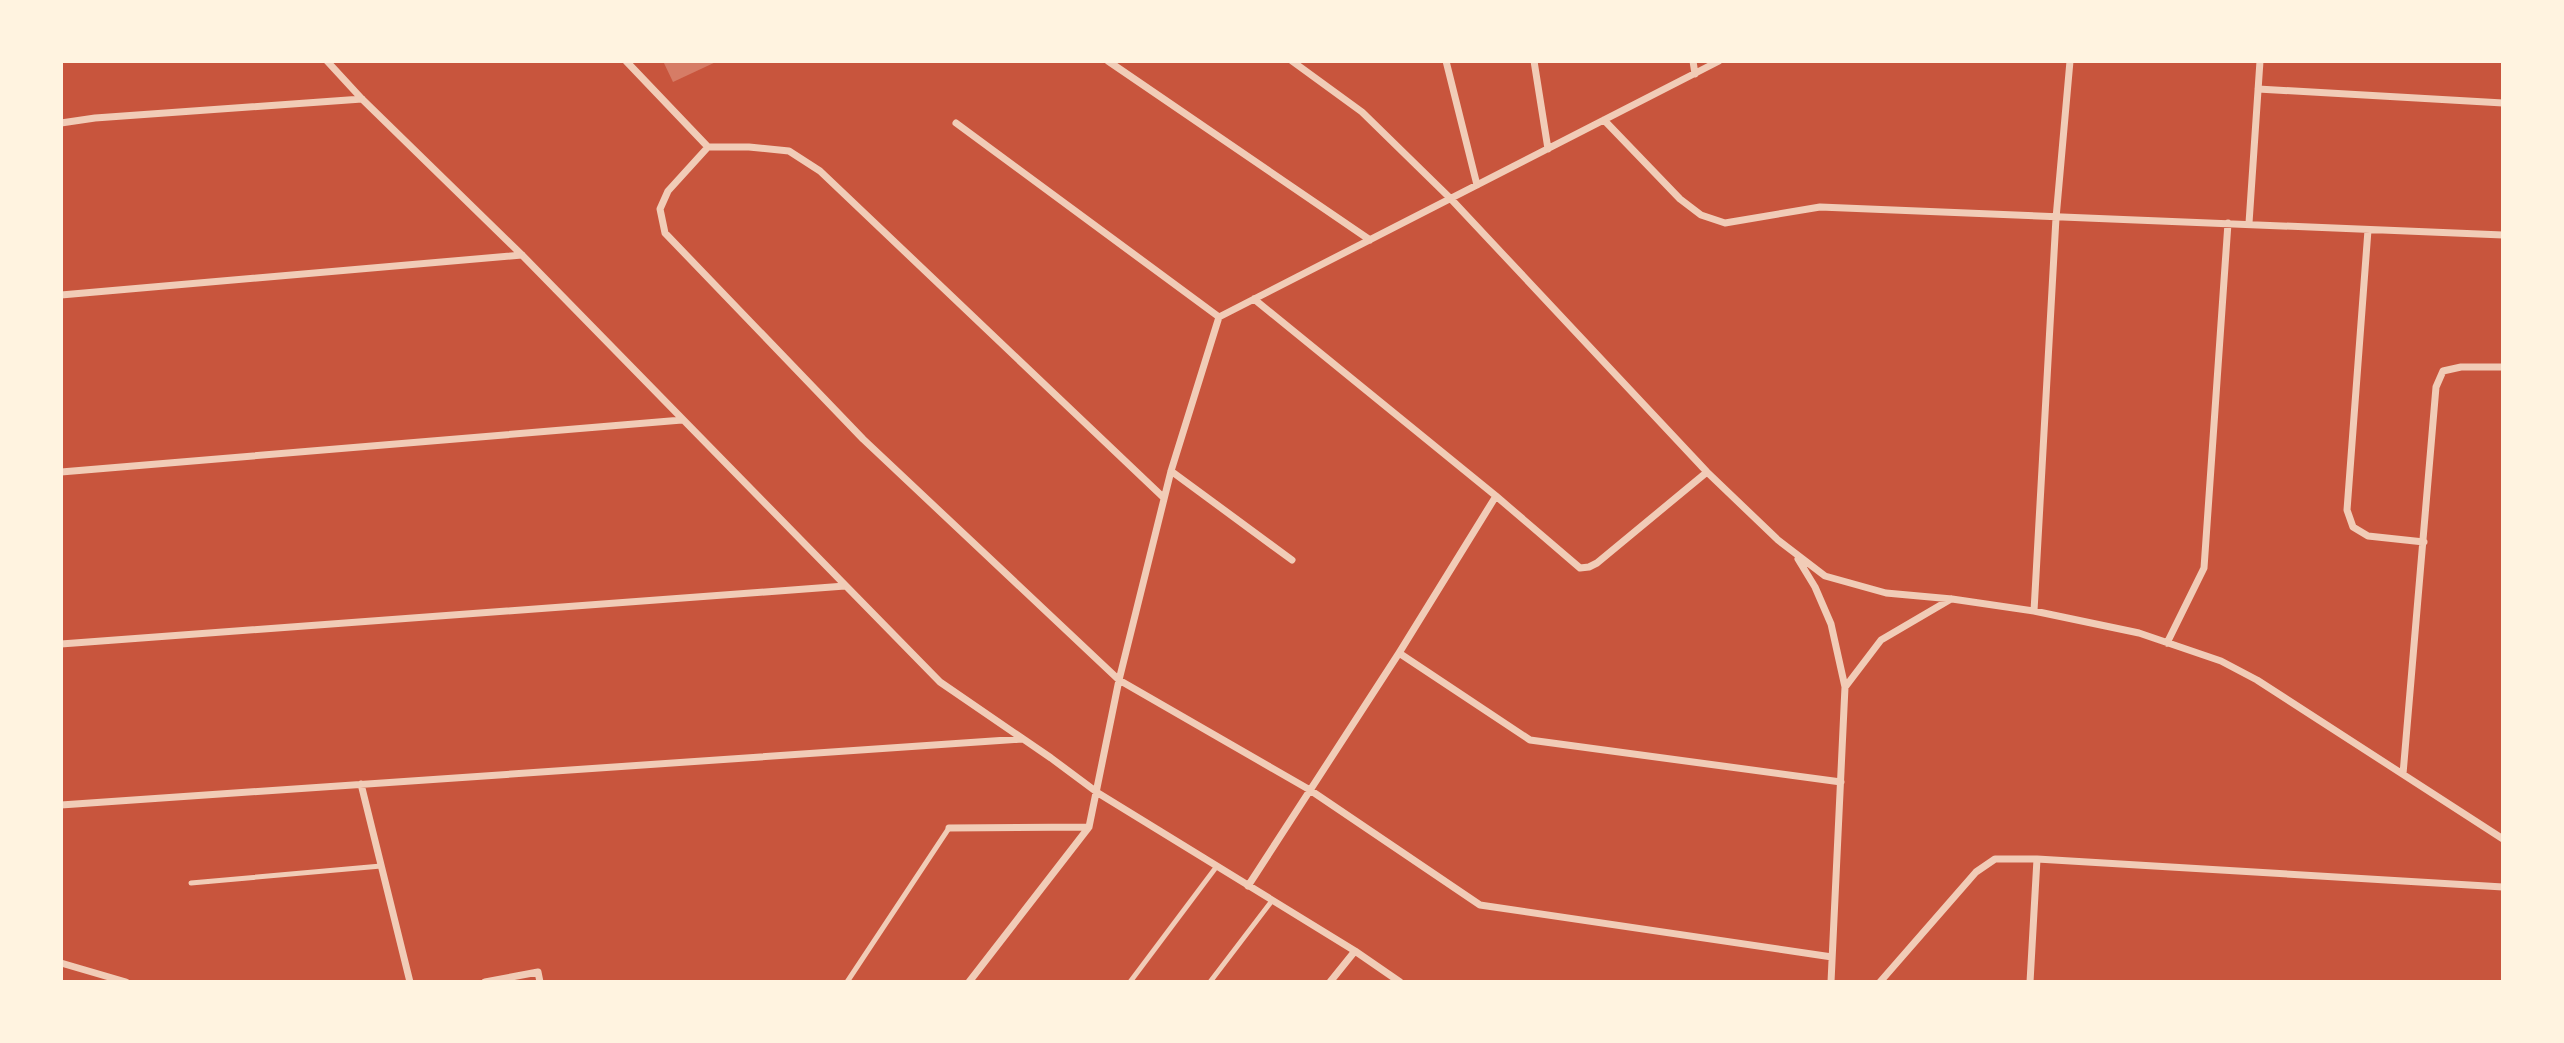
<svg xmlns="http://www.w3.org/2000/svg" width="2564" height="1043" viewBox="0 0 2564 1043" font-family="'Asap Condensed',sans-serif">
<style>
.building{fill:#d67c66}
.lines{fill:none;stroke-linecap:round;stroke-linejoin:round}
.service{stroke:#f1ccb7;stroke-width:5}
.minor{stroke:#f1ccb7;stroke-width:7}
</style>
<rect width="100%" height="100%" fill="#c8553d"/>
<path class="building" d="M663,61H718L673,82Z"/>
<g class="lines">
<path class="service" d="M191,883L381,866
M847,982L949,828
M1130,982L1217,866
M1210,982L1271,902"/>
<path class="minor" d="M327,61L362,99L522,255L940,682L1051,758L1098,793L1355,951L1400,982
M626,61L708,147L668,191L660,209L665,233L863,439L1119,680L1310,790L1480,905L1832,957
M1108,61L1370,240
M1292,61L1362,112L1451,199L1707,472L1778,540L1825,576L1886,593L1952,599L2034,611L2139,633L2221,661L2257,680L2503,839
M1446,61L1477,185
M1534,61L1548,149
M1693,61L1695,74
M2258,89L2503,103
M1604,120L1680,199L1701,215L1725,223L1820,207L2503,235
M61,123L95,118L362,99
M956,123L1219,317
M708,147H749L789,151L820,171L1164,498
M2249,223L2260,61
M2368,230L2347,510L2353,527L2368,536L2424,542
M61,295L522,255
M1254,299L1496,496L1580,568L1589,567L1597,563L1707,472
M1219,317L1719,61
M1171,471L1292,560
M61,472L682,420
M1798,559L1815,587L1831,624L1845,687L1831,982
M2034,611L2056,218L2070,61
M2167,643L2204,568L2228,223
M61,644L845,586
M1399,653L1530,740L1841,782
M1846,686L1881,640L1951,599
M2403,774L2436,387L2443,371L2461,367H2503
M361,784L410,982
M61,805L1022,739
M949,828L1089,827
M1248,886L1399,653L1496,496
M61,963L126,982
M485,982L538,972L540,982
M969,982L1089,827L1119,680L1171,471L1219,317
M1330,982L1355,951
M1880,982L1976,872L1995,859H2037L2503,887
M2030,982L2037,859"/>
</g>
<rect width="2564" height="1043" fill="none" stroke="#fff3e0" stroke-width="126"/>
</svg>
